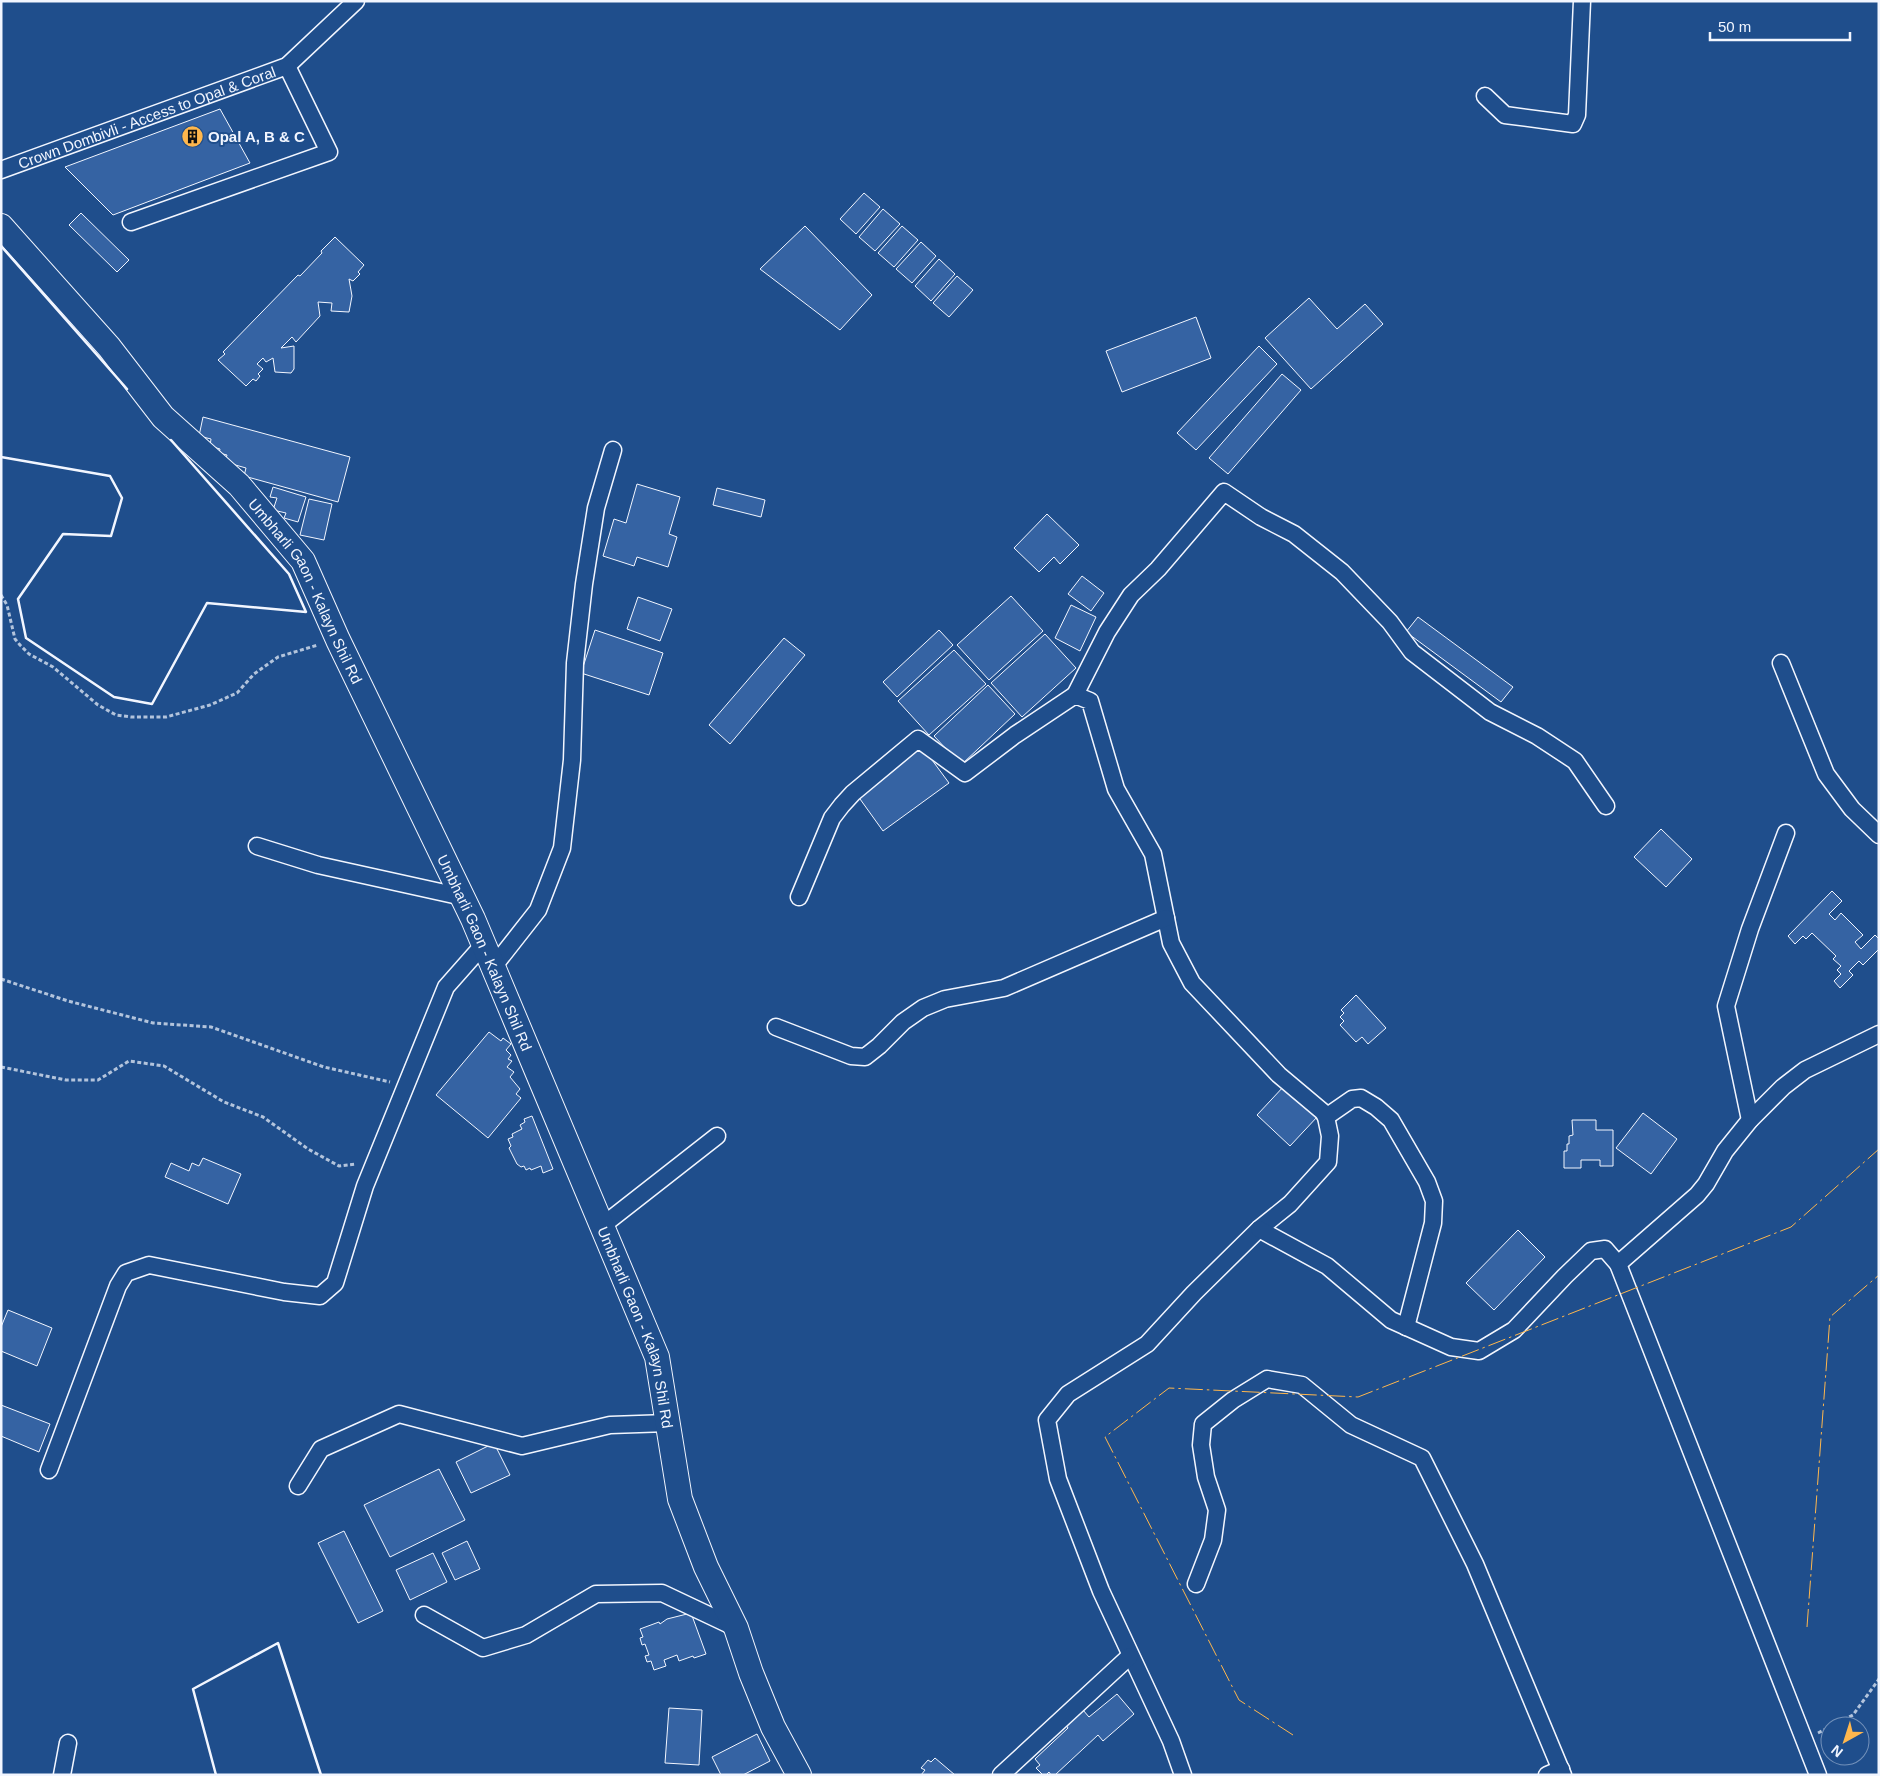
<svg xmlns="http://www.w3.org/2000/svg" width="1880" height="1776" viewBox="0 0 1880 1776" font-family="Arial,sans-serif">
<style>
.building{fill:#3563a3;stroke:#f2f6ff}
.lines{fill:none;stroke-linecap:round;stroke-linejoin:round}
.street-casing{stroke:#f2f6ff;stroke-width:19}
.secondary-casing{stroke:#f2f6ff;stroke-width:26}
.path{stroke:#b3c4dc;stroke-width:3;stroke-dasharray:4 2.5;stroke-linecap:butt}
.street{stroke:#1f4e8c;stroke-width:16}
.secondary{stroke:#1f4e8c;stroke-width:24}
.wall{stroke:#f2f6ff;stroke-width:2.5}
.power{stroke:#ffb74d;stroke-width:1;stroke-dasharray:18 4 2.5 4;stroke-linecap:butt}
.labels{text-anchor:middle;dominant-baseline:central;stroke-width:4;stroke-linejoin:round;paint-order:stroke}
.street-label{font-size:15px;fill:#f2f6ff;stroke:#1f4e8c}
.poi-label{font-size:15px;font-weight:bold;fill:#f2f6ff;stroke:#1f4e8c;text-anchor:start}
</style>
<rect width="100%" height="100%" fill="#1f4e8c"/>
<path class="building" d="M220,109L250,163L113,215L65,167Z
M864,193L880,207L856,234L840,219Z
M883,209L900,224L875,251L859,237Z
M81,213L129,260L117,272L69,225Z
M805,226L872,295L840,330L760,269Z
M902,226L918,240L894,267L878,253Z
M335,237L364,265L358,272L360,274L353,281L349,279L352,296L349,312L331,311L332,303L318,302L320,316L296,342L292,337L281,348L294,346V369L291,373L275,372L273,358L266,362L263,358L257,364L263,369L258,374L260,376L256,381L253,379L246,386L218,360L225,354L223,352L298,275L300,276L322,253L321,251Z
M921,242L936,256L912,283L896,269Z
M939,259L955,274L931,301L915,286Z
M957,276L973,290L949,317L933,303Z
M1309,298L1337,329L1365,304L1383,324L1311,389L1265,338Z
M1196,317L1211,358L1122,392L1106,351Z
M1259,346L1277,364L1196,450L1177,433Z
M1282,374L1301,390L1228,474L1209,458Z
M203,417L350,457L338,502L244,476L246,468L225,462L227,455L219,453L220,449L210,446L211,439L199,436Z
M637,484L680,497L669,534L677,537L668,567L637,557L634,566L603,556L614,519L626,523Z
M273,487L306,497L298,522L284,518L286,513L273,510L277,498L270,497Z
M717,488L765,500L761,517L713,505Z
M309,499L332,504L324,540L300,535Z
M1047,514L1079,545L1060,564L1054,557L1039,572L1014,548Z
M1082,576L1104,593L1091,611L1068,594Z
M1011,596L1043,631L989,680L957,645Z
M638,597L672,609L660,641L627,629Z
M1071,605L1096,617L1080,651L1055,638Z
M1418,617L1513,687L1501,702L1406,632Z
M595,630L663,653L649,695L581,673Z
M939,630L953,645L897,697L883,682Z
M1045,634L1076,668L1022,717L991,683Z
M784,638L805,655L730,744L709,725Z
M954,650L986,684L929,735L898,701Z
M988,685L1015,714L961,765L934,736Z
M921,745L949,783L883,831L855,792Z
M1661,829L1692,859L1666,887L1634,857Z
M1832,891L1842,901L1829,914L1835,920L1841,913L1863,935L1855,942L1861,949L1875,935L1879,939V949L1863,965L1859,961L1849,971L1853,975L1840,988L1834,981L1841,974L1837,970L1841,966L1833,959L1836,956L1812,933L1806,939L1803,936L1795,944L1788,936Z
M1356,995L1386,1028L1368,1044L1362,1037L1356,1042L1340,1025L1344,1021L1340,1017L1344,1013L1341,1010Z
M489,1032L501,1041L503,1038L511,1044L506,1050L511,1055L508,1059L512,1061L507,1067L514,1072L510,1077L520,1089L516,1094L521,1098L488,1138L436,1095Z
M1285,1085L1318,1116L1290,1146L1257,1115Z
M1643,1113L1677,1139L1651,1174L1616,1148Z
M532,1116L553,1169L543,1173L541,1166L531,1170L530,1168L526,1170L524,1166L521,1167L517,1164L509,1148L511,1146L508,1139L513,1137L512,1134L522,1129L520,1125L525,1122L524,1119Z
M1572,1120H1596V1130H1613V1166H1600V1160H1581V1168H1564V1151H1567V1144H1569V1136L1573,1135Z
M203,1158L241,1174L228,1204L165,1177L171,1163L189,1171L192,1163L199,1166Z
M1518,1230L1545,1257L1494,1310L1466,1283Z
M8,1310L52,1328L37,1366L1,1351V1327Z
M1,1405L50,1424L39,1452L1,1436Z
M494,1443L510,1475L471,1493L456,1462Z
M439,1469L465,1520L390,1557L364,1505Z
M344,1531L383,1611L358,1623L318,1543Z
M467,1541L480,1569L455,1580L442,1553Z
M433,1553L447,1582L410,1600L396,1570Z
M691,1613L706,1654L694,1658L693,1656L679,1661L677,1655L664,1660L666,1666L654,1670L651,1661L647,1662L645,1656L649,1655L645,1644L642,1645L640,1638L643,1637L640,1629L659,1622L660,1624L667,1619Z
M1117,1694L1134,1714L1103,1741L1098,1735L1055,1775H1051L1049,1772L1046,1775H1043L1036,1768L1040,1765L1035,1759L1068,1728L1066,1725L1083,1710L1089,1717Z
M669,1708L702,1710L699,1765L665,1763Z
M757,1734L770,1761L743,1775H721L712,1757Z
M935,1758L955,1775H921L925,1770L921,1768L928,1760L931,1762Z"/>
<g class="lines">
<defs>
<g id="street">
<path d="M1485,96L1505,115L1573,124L1577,115L1582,1"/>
<path id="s1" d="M1,170L287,66L356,1"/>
<path d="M131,222L329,152L287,66"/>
<path d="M1781,663L1826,774L1852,809L1879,835"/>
<path d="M1075,695L1107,632L1131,595L1158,569L1224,492L1261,517L1294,534L1342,572L1390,622L1412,652L1490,712L1537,736L1575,761L1606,806"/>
<path d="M257,846L318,865L463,897"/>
<path d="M799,897L832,818L842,805L853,793L918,739L965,773L1015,735L1075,695L1090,701L1116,789L1153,854L1171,943L1192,983L1279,1075L1323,1112L1326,1117L1330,1136L1328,1162L1290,1204L1259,1229L1194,1293L1147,1344L1068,1394L1047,1420L1058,1479L1101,1591L1171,1741L1183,1775"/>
<path d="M494,966L538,910L562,848L572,760L575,663L584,584L596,508L613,450"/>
<path d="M776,1027L851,1056L865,1057L879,1046L903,1022L923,1008L945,999L1004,988L1166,918"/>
<path d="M1326,1117L1352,1099L1361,1098L1376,1107L1391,1120L1427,1182L1434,1201L1433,1223L1406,1327"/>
<path d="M1750,1120L1726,1006L1750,929L1786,833"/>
<path d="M602,1226L717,1136"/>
<path d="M1259,1229L1327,1266L1391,1320L1451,1347L1479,1351L1514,1330L1565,1276L1591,1251L1605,1249L1618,1264L1818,1775"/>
<path d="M1618,1264L1697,1195L1706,1184L1725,1151L1750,1120L1783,1087L1805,1070L1879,1034"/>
<path d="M49,1470L118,1286L126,1273L149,1265L284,1292L320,1296L335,1283L365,1186L446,987L484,944"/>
<path d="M298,1486L321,1449L399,1414L522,1446L610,1425L668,1423"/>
<path d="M1196,1584L1213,1540L1217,1510L1206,1477L1201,1445L1203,1424L1233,1400L1267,1379L1302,1385L1351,1425L1422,1458L1475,1564L1563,1775"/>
<path d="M424,1615L483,1648L526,1635L596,1594L662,1593L736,1628"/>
<path d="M62,1775L68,1743"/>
<path d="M1001,1775L1130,1656"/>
<path d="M1547,1775L1561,1769"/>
</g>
<g id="secondary">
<path id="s2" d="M1,226L109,347L163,417L239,485L303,561L338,640L473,919L657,1357L680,1499L706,1567L736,1628L751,1673L773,1727L799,1775"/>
</g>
</defs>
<use href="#street" class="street-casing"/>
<use href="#secondary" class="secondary-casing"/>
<path class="path" d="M1,595L7,605L15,639L20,645L29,654L53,667L98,705L116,715L131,717H166L210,705L237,693L254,674L278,657L318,645
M1,979L68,1001L153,1023L211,1027L324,1067L390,1082
M1,1067L66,1080H98L129,1061L164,1066L224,1102L263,1117L308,1149L339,1166L356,1164
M1832,1726L1853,1715L1879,1679
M1818,1733L1830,1727"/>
<use href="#street" class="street"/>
<use href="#secondary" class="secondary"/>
<path class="wall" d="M1,246L127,389
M1,457L110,476L122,498L111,536L63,534L18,599L26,638L114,697L152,704L207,603L306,612L289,574L171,440
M216,1775L193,1689L278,1643L321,1775"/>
<path class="power" d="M1807,1627L1830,1317L1879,1275
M1293,1735L1239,1700L1105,1437L1169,1388L1358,1397L1791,1227L1879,1149"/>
</g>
<defs>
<symbol id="building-disc" viewBox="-11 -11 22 22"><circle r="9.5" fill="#ffb74d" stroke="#1f4e8c"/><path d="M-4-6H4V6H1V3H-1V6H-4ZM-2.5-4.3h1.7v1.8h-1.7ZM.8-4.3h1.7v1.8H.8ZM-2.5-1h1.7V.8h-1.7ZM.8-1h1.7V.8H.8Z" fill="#111"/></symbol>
</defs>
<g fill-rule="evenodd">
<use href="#building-disc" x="180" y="124" width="25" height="25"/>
</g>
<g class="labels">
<g class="street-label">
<text stroke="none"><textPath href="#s1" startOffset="155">Crown Dombivli - Access to Opal &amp; Coral</textPath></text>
<text stroke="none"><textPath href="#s2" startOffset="479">Umbharli Gaon - Kalayn Shil Rd</textPath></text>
<text stroke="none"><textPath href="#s2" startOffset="884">Umbharli Gaon - Kalayn Shil Rd</textPath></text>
<text stroke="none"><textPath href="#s2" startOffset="1289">Umbharli Gaon - Kalayn Shil Rd</textPath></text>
</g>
<g class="poi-label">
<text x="208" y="136">Opal A, B &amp; C</text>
</g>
</g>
<rect width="1880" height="1776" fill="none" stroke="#f2f6ff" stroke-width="5"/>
<g transform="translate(1845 1741) rotate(219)"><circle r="24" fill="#1f4e8c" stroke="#7391ba"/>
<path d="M0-4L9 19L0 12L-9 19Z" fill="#ffb74d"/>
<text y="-8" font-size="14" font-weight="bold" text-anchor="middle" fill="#f2f6ff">N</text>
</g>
<path d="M1710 32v8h140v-8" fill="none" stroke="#f2f6ff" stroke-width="2.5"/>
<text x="1718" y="32" font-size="15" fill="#f2f6ff" stroke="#1f4e8c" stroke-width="4" paint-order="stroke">50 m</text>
</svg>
